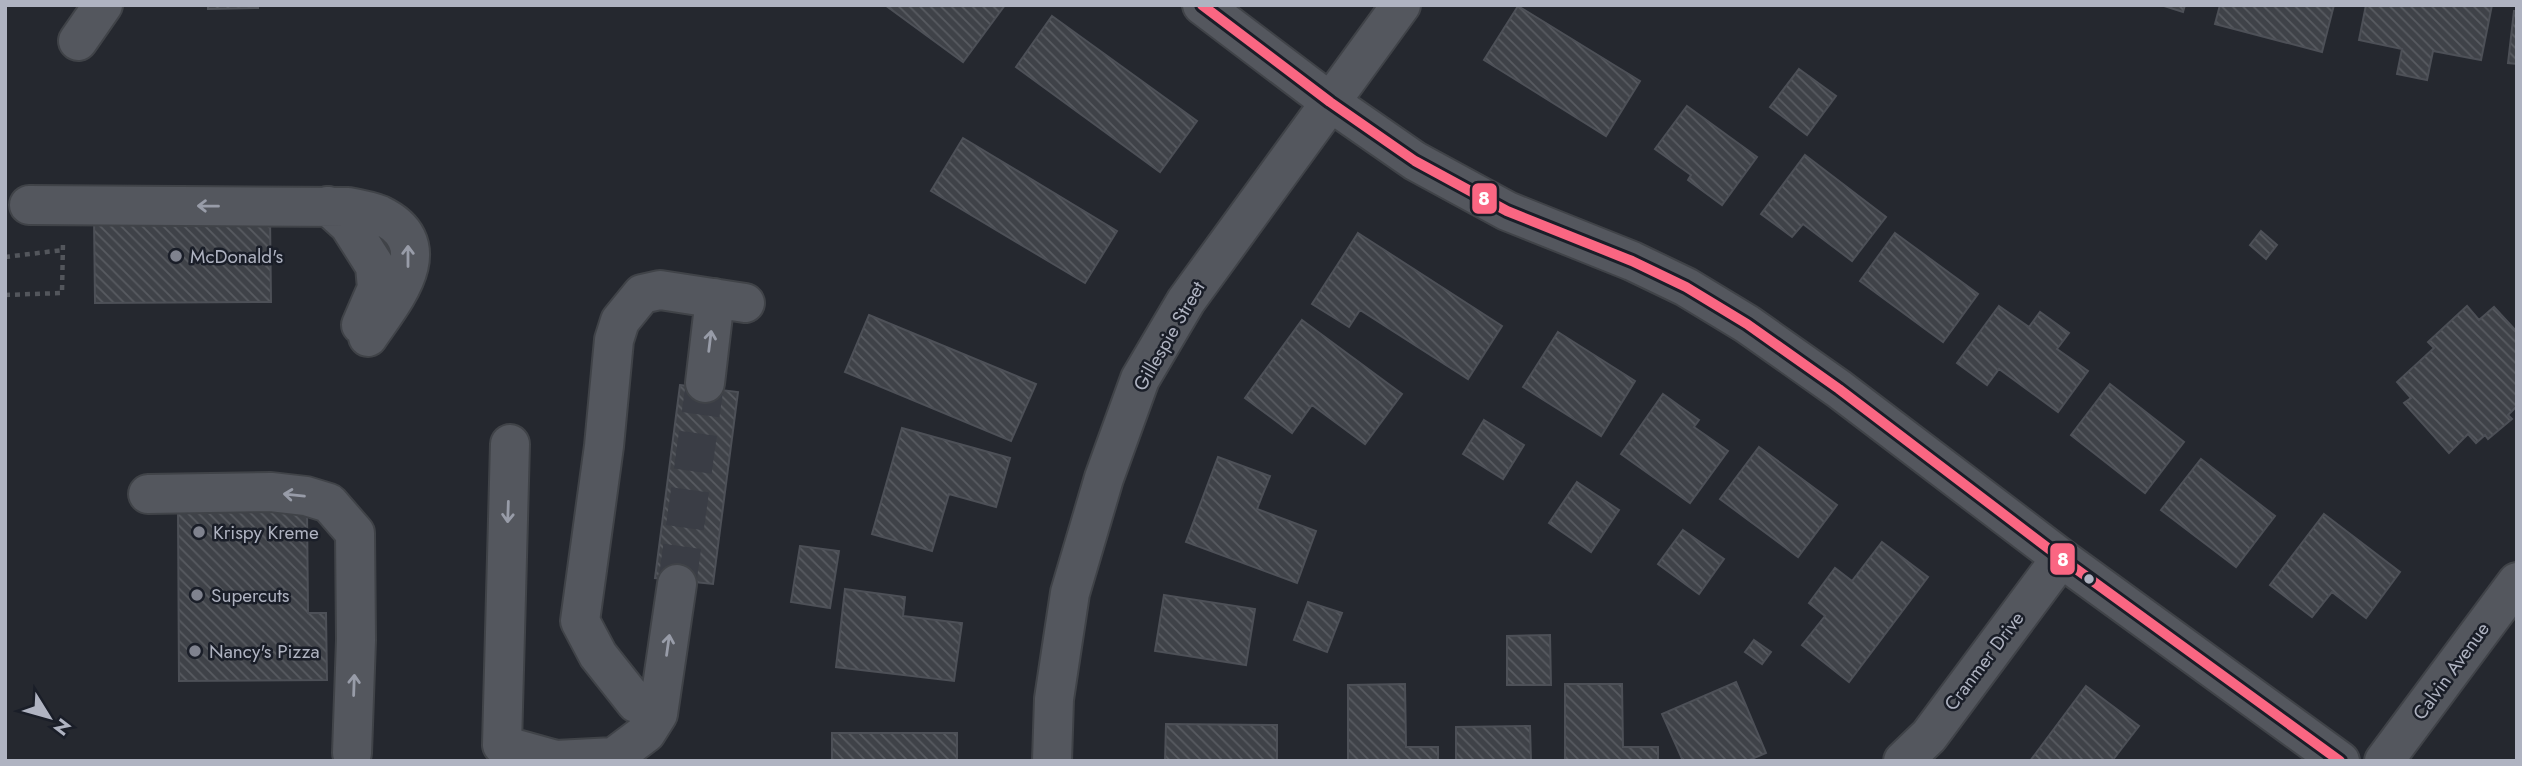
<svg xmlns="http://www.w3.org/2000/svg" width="2522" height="766" viewBox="0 0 2522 766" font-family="Jost,sans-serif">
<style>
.building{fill:url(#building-back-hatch);stroke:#4d5057;stroke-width:2}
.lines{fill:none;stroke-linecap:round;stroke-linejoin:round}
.minor-tunnel{stroke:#3a3d45;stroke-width:38;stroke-dasharray:38 19;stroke-linecap:butt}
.minor-casing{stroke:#404348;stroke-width:42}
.path{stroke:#53565c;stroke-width:4.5;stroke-dasharray:5 5;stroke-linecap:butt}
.minor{stroke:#54575e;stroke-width:38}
.bus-1-casing{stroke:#1a1e28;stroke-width:16}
.bus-1{stroke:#fa6682;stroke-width:10}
.oneway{stroke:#989ca8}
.poi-dot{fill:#7f828e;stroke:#1a1e28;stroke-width:2.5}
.bus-dot{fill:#afb3c1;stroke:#1a1e28;stroke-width:2.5}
.labels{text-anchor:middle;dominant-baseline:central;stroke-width:5;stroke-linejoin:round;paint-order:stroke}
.poi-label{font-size:19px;fill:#afb3c1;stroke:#1a1e28;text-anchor:start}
.street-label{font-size:19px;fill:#afb3c1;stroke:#1a1e28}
.line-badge{stroke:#1a1e28;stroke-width:2.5}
.badge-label{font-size:19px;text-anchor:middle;font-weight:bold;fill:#fff}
</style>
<defs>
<pattern id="building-back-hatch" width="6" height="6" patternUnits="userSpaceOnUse" patternTransform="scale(1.75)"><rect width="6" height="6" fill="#3f4248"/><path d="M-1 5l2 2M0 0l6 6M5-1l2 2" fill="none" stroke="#585b61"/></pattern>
</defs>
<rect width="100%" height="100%" fill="#25282f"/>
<path class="building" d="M208,5H258V8L208,9Z
M885,5H1005L963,62Z
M2161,5H2185L2183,12Z
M2220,5H2334L2322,52L2215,24Z
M2366,5H2492L2481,60L2433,51L2427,80L2397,74L2402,49L2359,40Z
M1518,6L1640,81L1606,136L1484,60Z
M2514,11H2517V64L2508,63Z
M1052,16L1197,121L1160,172L1016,67Z
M1799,69L1836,96L1807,135L1770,107Z
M1687,106L1757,157L1722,205L1688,180L1691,175L1655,149Z
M963,138L1117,231L1085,283L931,191Z
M1805,155L1886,217L1852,261L1803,224L1792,237L1761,214Z
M270,216L271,302L95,303L94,217Z
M2261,231L2277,245L2266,259L2250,245Z
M1358,233L1502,326L1468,379L1360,310L1349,327L1312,304Z
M1895,233L1978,294L1943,342L1860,281Z
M1999,306L2029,327L2040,312L2069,333L2057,349L2088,371L2058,412L1999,369L1987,385L1957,363Z
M2467,306L2479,320L2494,307L2517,332V406L2508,415L2512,419L2488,439L2485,435L2476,443L2468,434L2449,453L2404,403L2411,398L2397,382L2434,348L2428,342Z
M869,315L1036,384L1011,441L845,372Z
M1302,320L1402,394L1365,444L1312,405L1292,433L1245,398Z
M1558,332L1635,381L1601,436L1523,387Z
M2110,384L2184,442L2145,493L2071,435Z
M680,385L738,392L713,584L655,578Z
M1663,394L1699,420L1694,427L1728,451L1690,503L1621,454Z
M1484,420L1524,445L1503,479L1463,454Z
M902,428L1010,458L996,507L949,494L932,551L872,534Z
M1759,447L1837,505L1798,557L1720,499Z
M1218,457L1270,476L1257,509L1316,531L1297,583L1186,542Z
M2201,459L2275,516L2236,567L2161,510Z
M1577,482L1619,510L1591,552L1549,523Z
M307,509L308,613H326L327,680L179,681L178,511Z
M2324,514L2400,572L2366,618L2332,592L2312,617L2270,585Z
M1683,530L1724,559L1699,594L1658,564Z
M1882,542L1928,577L1849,682L1802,645L1825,616L1809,603L1835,568L1852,581Z
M800,546L839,551L830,608L791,602Z
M845,589L905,597L903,616L962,623L954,681L836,667Z
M1164,595L1255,609L1246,665L1155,651Z
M1308,602L1342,613L1327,652L1294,640Z
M1550,635L1551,685H1507V636Z
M1754,640L1771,652L1762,664L1745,652Z
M1736,682L1766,753L1747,761H1683L1662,714Z
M1405,684L1406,747H1438V761H1348V685Z
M1565,684H1622L1623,747H1658V761H1565Z
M2086,686L2139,726L2112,761H2030Z
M1166,724L1277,725V761H1165Z
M1530,726L1531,761H1456V727Z
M832,733H957V761H832Z"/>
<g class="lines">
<path class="minor-tunnel" d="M677,584L705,383"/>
<defs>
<path id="minor" d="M1202,5L1330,102L1415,161L1507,211L1632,261L1686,287L1747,324L1839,389L2061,558L2340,761
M78,41L103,5
M29,205L348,207C359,209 370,211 380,215C442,245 393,300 368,337
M328,206L349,225L375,266L377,288L361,325
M705,383L715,298
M148,494L271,492L306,496L329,503L355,533L356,640L352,753
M659,704L636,703L598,655L580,621L604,446L614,340L620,321L642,294L660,290L745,303
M502,745L556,760L614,757L646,733L658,714L677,584
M502,745L510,444
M1052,761L1054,699L1070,593L1104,478L1140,379L1186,301L1401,5
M1903,761L1929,736L2061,558
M2384,761L2517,582"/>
</defs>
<use href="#minor" class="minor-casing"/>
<path class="path" d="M5,257L63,250
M5,295L62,293L63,242"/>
<use href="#minor" class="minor"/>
<defs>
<path id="bus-1" d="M1202,5L1330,102L1415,161L1507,211L1632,261L1686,287L1747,324L1839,389L2061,558L2340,761"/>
</defs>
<use href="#bus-1" class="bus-1-casing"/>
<use href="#bus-1" class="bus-1"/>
</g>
<defs><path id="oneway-shaft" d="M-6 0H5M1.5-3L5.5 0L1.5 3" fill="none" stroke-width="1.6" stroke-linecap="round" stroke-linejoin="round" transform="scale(1.75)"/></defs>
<g class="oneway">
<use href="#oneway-shaft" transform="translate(208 206) rotate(-179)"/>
<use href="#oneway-shaft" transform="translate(408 256) rotate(-90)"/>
<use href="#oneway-shaft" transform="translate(710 341) rotate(-83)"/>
<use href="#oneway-shaft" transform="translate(294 495) rotate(-174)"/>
<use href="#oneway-shaft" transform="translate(508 512) rotate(92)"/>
<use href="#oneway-shaft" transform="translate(668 645) rotate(-82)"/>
<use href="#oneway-shaft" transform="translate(354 685) rotate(-88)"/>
</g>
<g class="poi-dot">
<circle cx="176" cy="256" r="7"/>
<circle cx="199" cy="532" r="7"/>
<circle cx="197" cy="595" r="7"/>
<circle cx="195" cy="651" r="7"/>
</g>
<circle class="bus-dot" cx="2089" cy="579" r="6"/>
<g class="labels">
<g class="poi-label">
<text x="190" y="256">McDonald's</text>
<text x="213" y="532">Krispy Kreme</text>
<text x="211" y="595">Supercuts</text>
<text x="209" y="651">Nancy's Pizza</text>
</g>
<g class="street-label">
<text transform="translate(1169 336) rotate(-60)">Gillespie Street</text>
<text transform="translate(1984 661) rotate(-53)">Cranmer Drive</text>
<text transform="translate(2451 671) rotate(-54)">Calvin Avenue</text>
</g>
</g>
<g class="line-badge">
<rect x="1471" y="182" width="27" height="33" rx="7" fill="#fa6682"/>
<rect x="2049" y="542" width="27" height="34" rx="7" fill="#fa6682"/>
</g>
<g class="badge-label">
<text x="1484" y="205">8</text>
<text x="2063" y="566">8</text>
</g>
<rect width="2522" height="766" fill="none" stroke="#afb3c1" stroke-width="14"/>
<g transform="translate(49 717) rotate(127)" stroke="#1a1e28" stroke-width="5" paint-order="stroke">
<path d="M0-5L12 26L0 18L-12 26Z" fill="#afb3c1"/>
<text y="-10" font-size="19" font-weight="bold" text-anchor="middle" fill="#afb3c1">N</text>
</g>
</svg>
